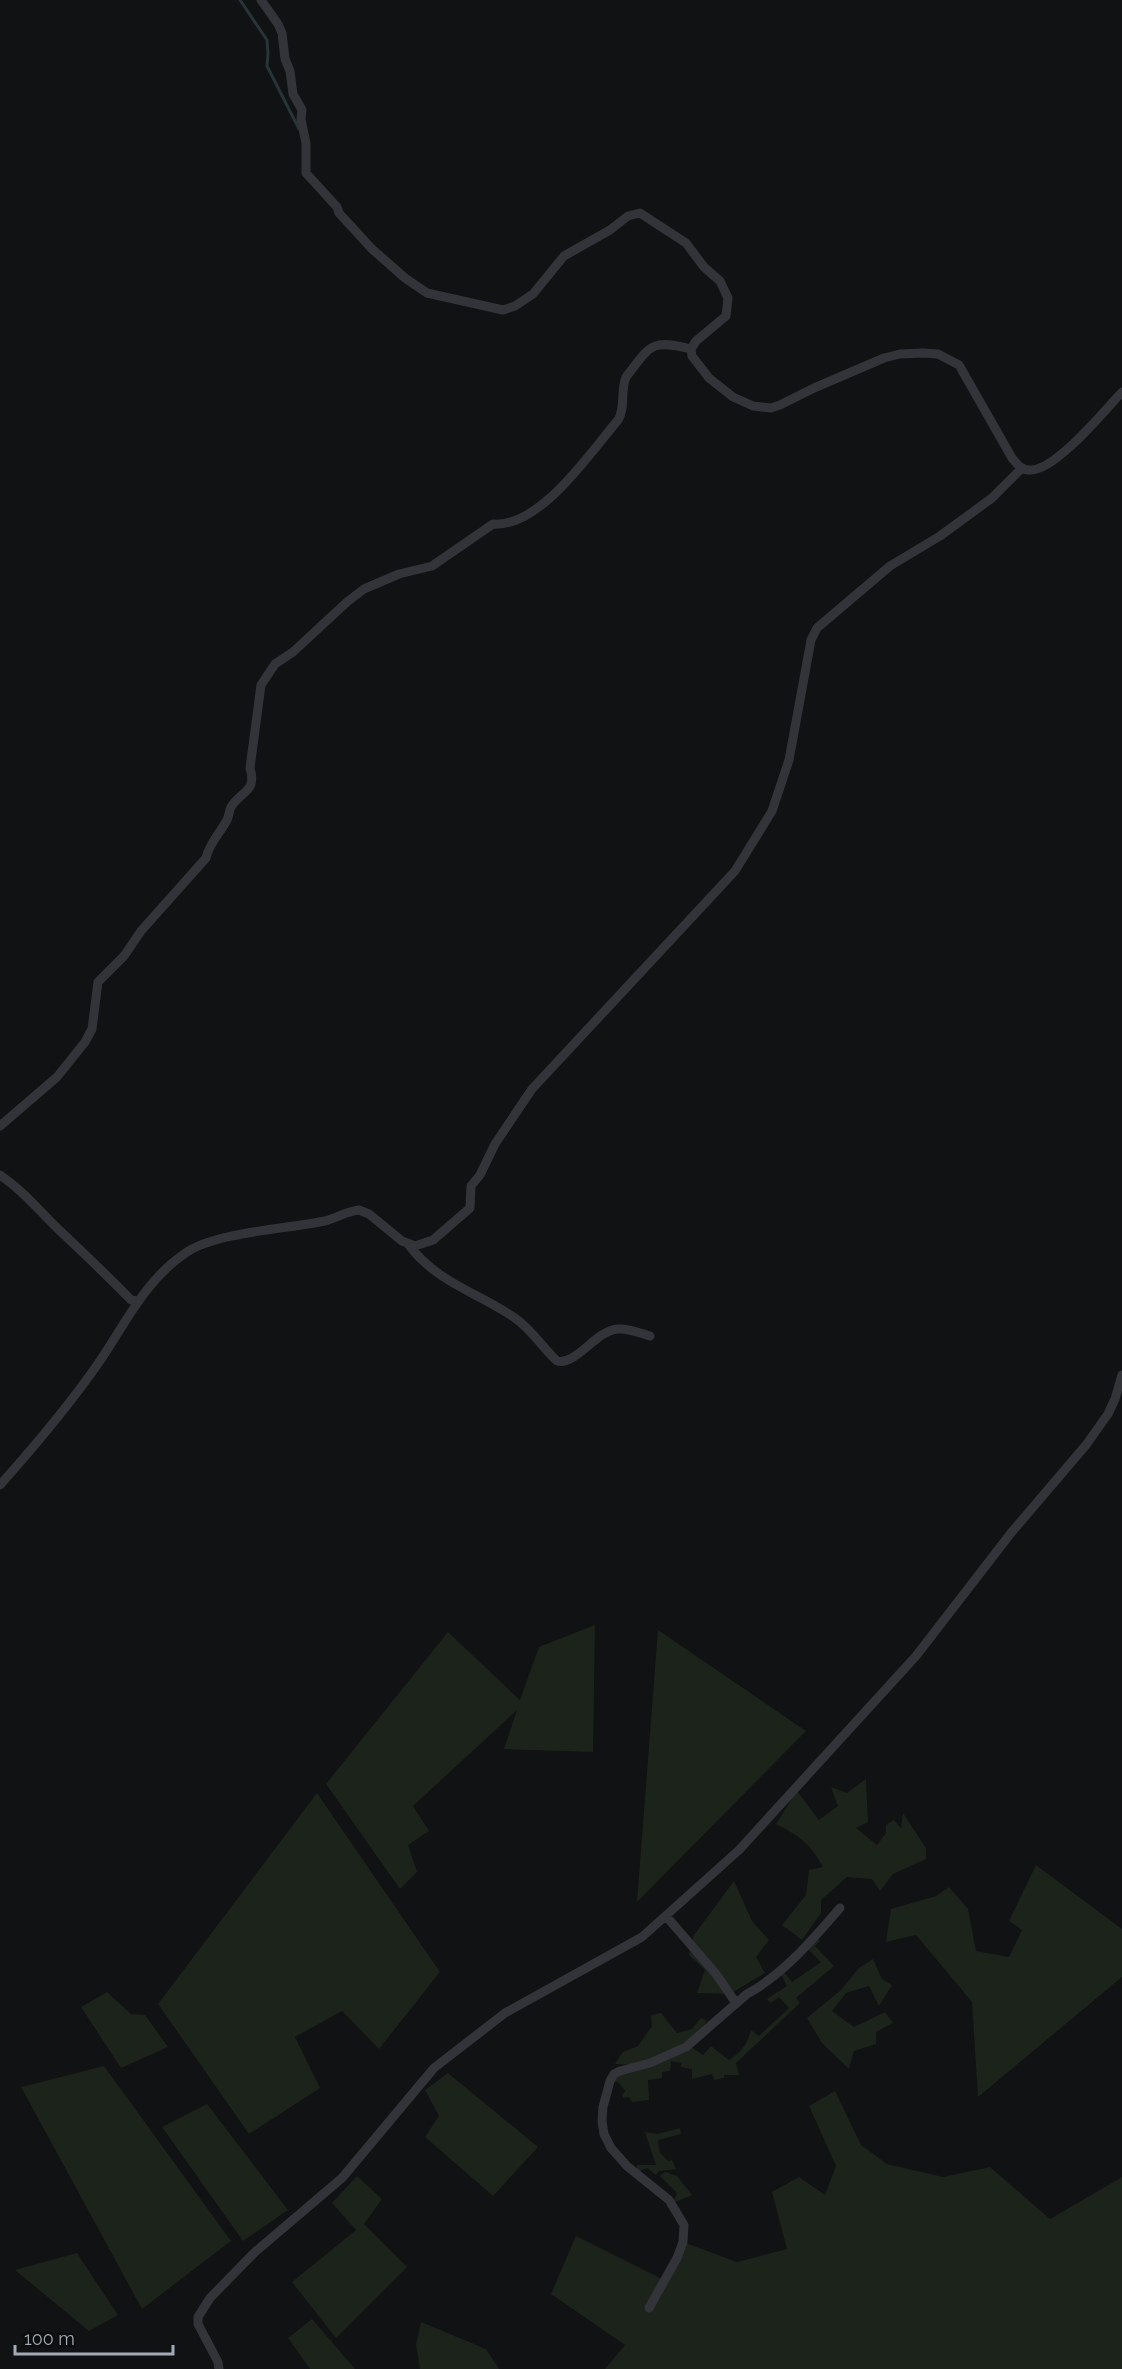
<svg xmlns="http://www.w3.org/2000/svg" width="1122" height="2369" viewBox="0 0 1122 2369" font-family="Raleway,sans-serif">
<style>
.green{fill:#1c231b}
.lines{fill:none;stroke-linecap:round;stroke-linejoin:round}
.stream{stroke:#273438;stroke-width:3}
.street{stroke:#323439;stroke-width:9}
</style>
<rect width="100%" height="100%" fill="#111213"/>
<path class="green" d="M595,1625L593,1752L504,1749L517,1710L413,1806L429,1831L408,1845L417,1872L400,1889L326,1784L448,1632L520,1700L539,1647Z
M658,1630L806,1731L637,1902Z
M866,1779L868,1822L856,1828L877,1845L886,1833V1825L894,1820L901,1828L903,1813L926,1848V1859L893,1874L880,1891L872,1879L847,1877L821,1900V1913L802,1940L782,1925L806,1895L809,1870L823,1867C810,1843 799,1836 776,1824L797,1791L819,1820L838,1806L831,1787L847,1793Z
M317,1793L440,1972L379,2049L342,2011L295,2037L320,2088L249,2134L158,2004Z
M1036,1865L1122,1929V1977L978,2097L972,2002L916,1935L886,1942L891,1909L936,1896L949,1887L968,1909L976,1951L1009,1957L1022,1930L1009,1921Z
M734,1881L752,1921L769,1940L756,1957L765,1973L730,1994L697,1993L705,1970L689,1955L694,1935Z
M816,1937L820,1941L815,1946L834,1966L796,1998L800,2003L799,2004L736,2063L739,2075H724V2078L714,2080L712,2074L692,2079V2069L681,2067V2063L671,2061L670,2071L662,2072V2078L648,2080L649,2100L632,2102L629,2097L623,2098L622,2095L625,2091L619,2083L612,2080L616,2076L691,2047L703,2055L711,2046L729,2060C742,2051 747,2045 751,2030L759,2036L789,2008L779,1997L771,2003L767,1999L787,1986L780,1973L783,1971L792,1982L821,1962L807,1948Z
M873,1959L882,1979L892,1985L879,2006L869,1986L846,1993L832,2011L854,2027L885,2012L893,2023L876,2032V2044L854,2051L849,2069L822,2043L807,2018L841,1990L859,1968Z
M107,1992L131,2014L145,2015L168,2047L121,2068L81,2007Z
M661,2013L677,2033L692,2029L701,2018L707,2021L694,2040L639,2065L615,2064L623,2052L638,2046L652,2026L651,2015Z
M104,2066L231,2241L142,2309L21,2087Z
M448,2073L538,2147L493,2196L425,2137L439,2116L425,2090Z
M835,2091L861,2145L887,2164L943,2177L990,2167L1050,2219L1122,2177V2369H605L625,2345L551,2294L576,2236L664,2280L683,2242L737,2262L787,2249L772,2192L799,2177L825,2195L836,2166L809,2106Z
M207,2104L288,2210L243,2241L162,2127Z
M680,2128L681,2134L658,2140L660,2153L668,2161L672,2160L676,2169L659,2171L656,2175L647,2168L637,2172V2165H656L645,2132L657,2134Z
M665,2172L677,2176L692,2195L673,2203L677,2193L660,2176Z
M357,2176L382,2199L364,2224L407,2267L336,2338L292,2282L356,2230L332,2203Z
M77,2253L118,2315L89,2331L15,2270Z
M312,2319L355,2369H310L288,2338Z
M421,2322L486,2349L499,2369H420L416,2344Z"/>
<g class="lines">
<path class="stream" d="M240,0L267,40L268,54L267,66L299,129"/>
<path class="street" d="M261,0L278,24L282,33L285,59L290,71L293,94L302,110L301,119L306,143V173L337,207L339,213L372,249L405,278L427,293L503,310L515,306L533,294L564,256L610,230L628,216L640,213L686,243L704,267L720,281L728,298L726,316L696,341L691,349L692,356L709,378L733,397L753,406L771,408L780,405L814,388L884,358L900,354L923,353L938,354L959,365L1012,458C1017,464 1022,471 1031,470C1056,470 1104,411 1122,392
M0,1126L57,1077L85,1042L92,1029L98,982L124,956L141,931L206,858C209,844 220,833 227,820C229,816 229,811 231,807C242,790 257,792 250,768L261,685L275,664L293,652L347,602L364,589L399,574L432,566L493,524C540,528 590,453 618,420C626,407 620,391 626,377C651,345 650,339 691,349
M0,1175C23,1191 35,1206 54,1225C80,1250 106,1274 131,1300L137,1301
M408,1244C437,1283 477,1292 515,1318C532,1330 542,1347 557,1361C576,1366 596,1330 618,1329C628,1328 640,1333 650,1336
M0,1485C33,1448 66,1409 95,1368C124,1327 144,1280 187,1252C218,1232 287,1229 325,1221C337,1218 347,1211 359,1210L369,1214L402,1241L415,1246L433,1240L470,1208L471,1186L480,1175L495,1144L532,1089L735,871L772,811L789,760L811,640L817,628L890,566L940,536L992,498L1022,468
M666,1916L716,1974L736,2003
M649,2308L677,2258L683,2242L684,2225L669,2200L627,2166L611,2148L604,2134L602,2121L603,2107L610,2081L614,2074L620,2071L650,2063L686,2047L747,1994C784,1974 813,1939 840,1908
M219,2369L218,2362L198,2324V2317L210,2298L255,2252L342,2178L434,2068L505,2013L642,1937L739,1850L916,1656L1011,1533L1086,1445L1108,1414L1115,1399L1122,1375"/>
</g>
<path d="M15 2345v9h158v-9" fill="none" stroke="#a1abb5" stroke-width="3"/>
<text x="24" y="2345" font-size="18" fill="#a1abb5" stroke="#0d0d0e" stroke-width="4.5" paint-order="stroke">100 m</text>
</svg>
